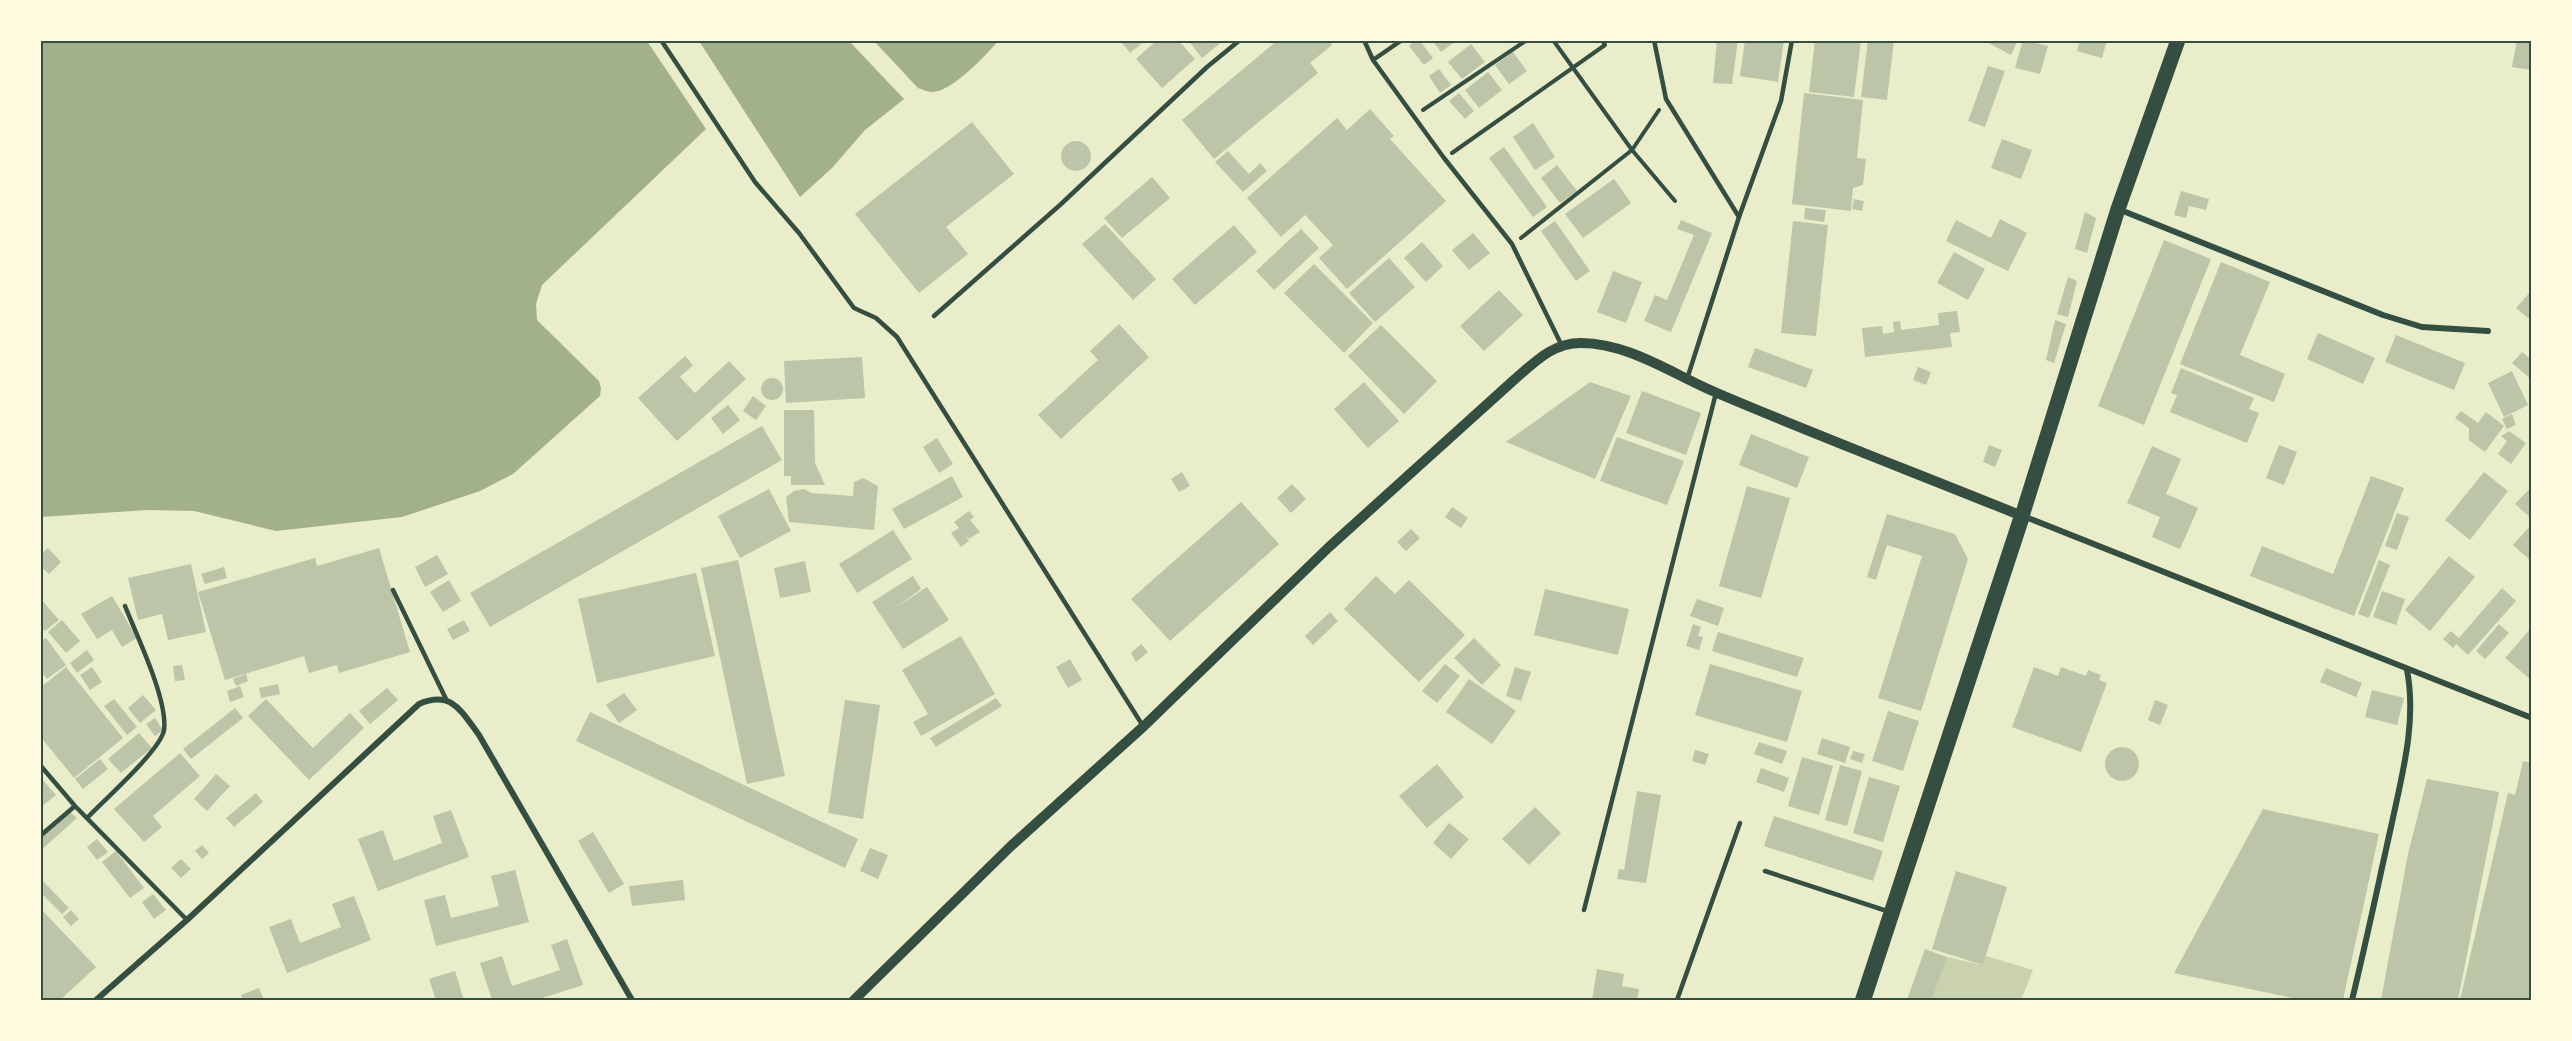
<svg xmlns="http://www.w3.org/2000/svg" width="2572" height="1041" viewBox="0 0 2572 1041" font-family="Cabin,sans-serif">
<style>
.green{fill:#cad2ad}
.water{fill:#a3b18a}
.pier{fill:#e9edc9}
.building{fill:#bcc5a7}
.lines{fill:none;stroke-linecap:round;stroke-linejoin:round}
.path{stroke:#344e41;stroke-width:4}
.service{stroke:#344e41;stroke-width:4.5}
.minor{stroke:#344e41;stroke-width:6}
.tertiary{stroke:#344e41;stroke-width:10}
.primary{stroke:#344e41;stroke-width:15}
.trunk{stroke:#344e41;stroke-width:16}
.neatline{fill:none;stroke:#344e41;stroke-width:2}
</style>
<rect width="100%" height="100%" fill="#e9edc9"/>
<path class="green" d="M1986,956L2033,970L2021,1000H1932L1947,957L1983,965Z"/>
<path class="water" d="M41,40L647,41L706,129L542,285L536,304L537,320L599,381L601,388L600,396L513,474L480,491L402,517L276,531L194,511L147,510L41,517Z
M699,41H998C986,55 952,92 932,92C927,92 922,89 918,88L865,130L832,168L800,197Z"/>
<path class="pier" d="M849,41H874L918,88L905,100Z"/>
<path class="building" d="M1120,40H1146L1130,53Z
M1157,40H1178L1195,59L1162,88L1136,59Z
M1188,40H1224L1202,58Z
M1278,40H1328L1332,45L1310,63L1318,73L1214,159L1182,120Z
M1416,40H1419L1433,58L1424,65L1409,46Z
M1432,40H1457L1441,52Z
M1717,40H1738L1732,84L1713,83Z
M1745,40H1784L1778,82L1740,76Z
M1815,40H1861L1854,97L1809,92Z
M1868,40H1894L1887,100L1861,97Z
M1983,40H2018L2011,55Z
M2023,40L2048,46L2040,74L2015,68Z
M2080,40H2107L2102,58L2077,51Z
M2517,40H2532V70L2512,67Z
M1471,44L1485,62L1462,79L1448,62Z
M1513,52L1527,71L1509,84L1495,65Z
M1988,66L2005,71L1985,127L1968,121Z
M1439,69L1451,85L1440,93L1429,76Z
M1488,72L1502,90L1479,108L1465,90Z
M1459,93L1474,111L1465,119L1449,101Z
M1804,93L1863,100L1857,158L1866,159L1863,185L1853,188L1851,211L1792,204Z
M1370,109L1394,136L1390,139L1446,201L1347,289L1319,258L1333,245L1305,215L1281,237L1247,198L1337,118L1347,130Z
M972,122L1014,174L946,227L968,254L919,293L855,214Z
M1533,123L1555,157L1535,170L1513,137Z
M2002,139L2032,150L2021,179L1991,168Z
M1061 156a15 15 0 1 1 30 0a15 15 0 1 1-30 0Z
M1504,147L1547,207L1533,217L1489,158Z
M1228,151L1249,174L1260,163L1267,171L1243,192L1215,162Z
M1557,165L1577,191L1560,203L1541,178Z
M1152,177L1170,198L1122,238L1104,218Z
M1614,179L1631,203L1583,238L1565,214Z
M2181,191L2209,199L2206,210L2189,206L2186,218L2174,215Z
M1854,199L1864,201L1862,211L1852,209Z
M1805,208L1826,210L1824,222L1804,219Z
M2085,212L2096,218L2087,253L2075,249Z
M2000,219L2027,233L2008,271L1946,241L1956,220L1991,238Z
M1681,220L1712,233L1671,332L1644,321L1655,295L1667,300L1694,235L1677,229Z
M1555,221L1590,271L1576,281L1541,231Z
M1793,221L1828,225L1816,336L1781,333Z
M1105,224L1156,279L1133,300L1082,244Z
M1234,225L1257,252L1195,305L1172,279Z
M1301,229L1319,248L1274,290L1256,271Z
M1473,233L1490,253L1469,270L1452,250Z
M2164,240L2211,259L2144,425L2098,406Z
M1422,242L1443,266L1426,282L1404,258Z
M1954,252L1985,269L1968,300L1937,283Z
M1389,258L1415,287L1375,322L1349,293Z
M2221,262L2270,282L2240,355L2285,374L2274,402L2180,364Z
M1314,264L1373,323L1344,353L1284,293Z
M1613,271L1642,282L1626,323L1597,312Z
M2068,277L2077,281L2068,317L2057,314Z
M1499,290L1523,315L1484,351L1460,326Z
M2532,290V321L2516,308Z
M1957,311L1960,332L1950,333L1952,347L1865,357L1862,328L1882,326L1883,334L1894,332L1893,322L1900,321L1901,330L1939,325L1938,313Z
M2055,320L2066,324L2054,363L2046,360Z
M1119,324L1149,357L1061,439L1038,415L1098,360L1090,351Z
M1381,325L1437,381L1404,414L1348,356Z
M2318,333L2375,358L2363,384L2307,359Z
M2396,335L2465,363L2454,390L2385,362Z
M1755,348L1813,370L1806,388L1748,367Z
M2522,352L2532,360V380L2512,363Z
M685,356L693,365L680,377L695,393L729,361L746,379L677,441L638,398Z
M862,357L865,398L786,403L784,361Z
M1918,367L1931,372L1926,385L1913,380Z
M2181,368L2254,398L2249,409L2259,413L2247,443L2170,412L2177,395L2171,393Z
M2512,371L2528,405L2504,417L2488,383Z
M761 389a11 11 0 1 1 22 0a11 11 0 1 1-22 0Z
M1364,382L1399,421L1368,448L1334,409Z
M1590,382L1631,396L1595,479L1506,442Z
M1642,391L1701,413L1686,455L1626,433Z
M753,396L766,406L756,420L743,411Z
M728,405L740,420L723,434L711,418Z
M784,410H814L815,463L825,485H791V476H784Z
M2461,411L2478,423L2486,412L2504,426L2485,452L2469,440V428L2455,418Z
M2512,414L2516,425L2507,429L2502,419Z
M762,426L782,460L490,627L470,593Z
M2509,431L2526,443L2511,464L2498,454L2507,441L2501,436Z
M1751,434L1809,457L1797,488L1739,465Z
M1617,437L1684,461L1667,505L1600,481Z
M937,438L953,464L939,473L923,447Z
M1989,445L2002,450L1995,467L1983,462Z
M2279,445L2297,452L2284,485L2266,478Z
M2152,446L2181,459L2166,494L2198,508L2180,549L2152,537L2160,517L2127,503Z
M1182,472L1190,486L1179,492L1171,479Z
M2484,472L2508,491L2470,540L2445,520Z
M952,476L963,497L904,529L892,509Z
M2371,476L2404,488L2354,616L2250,576L2262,546L2333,574Z
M863,478L878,486L874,530L789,522L786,497L794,491L804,489L811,493L853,496L854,482Z
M1292,484L1306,499L1291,513L1277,498Z
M1747,486L1790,498L1761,598L1719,586Z
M2532,486V519L2515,504Z
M769,489L791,531L740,558L718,516Z
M1241,502L1279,544L1170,641L1131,599Z
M1452,507L1468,518L1461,528L1445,517Z
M969,511L974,517L970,520L980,532L969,539L964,534L969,541L961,547L951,533L959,528L954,522Z
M2397,513L2409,517L2397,550L2385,546Z
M1887,514L1955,534L1968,559L1921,711L1878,698L1922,556L1887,545L1876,580L1867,577Z
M2532,524V562L2513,545Z
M1411,529L1420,538L1406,551L1397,542Z
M893,530L912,559L857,593L839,564Z
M48,548L61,562L49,574L40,566V555Z
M379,548L410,652L339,673L337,665L309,673L304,656L225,680L198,592L315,558L317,566Z
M437,555L448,574L425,587L415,567Z
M2449,556L2475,577L2430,631L2405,610Z
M738,560L785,776L747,784L701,568Z
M2379,560L2390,565L2369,618L2358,614Z
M805,561L811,592L780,598L774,568Z
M191,564L206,632L168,640L162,614L138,620L128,578Z
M224,567L227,578L205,584L201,574Z
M696,573L715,656L597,683L578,599Z
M913,576L921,589L895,608L927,587L949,620L903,649L872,602Z
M1376,576L1395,594L1409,580L1465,635L1419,682L1344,609Z
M449,580L461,601L443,612L430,592Z
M2502,588L2516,601L2468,655L2456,644L2453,648L2443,639L2451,631L2459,638Z
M1545,589L1629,609L1618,655L1534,635Z
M2382,591L2405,599L2396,625L2373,617Z
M112,596L137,638L122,647L112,630L97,639L81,614Z
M40,598L59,620L45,631L40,626Z
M1697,599L1724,608L1718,626L1690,616Z
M1330,612L1338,621L1313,645L1305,636Z
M62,620L80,641L66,653L48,632Z
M464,620L470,631L453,640L447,629Z
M1693,624L1701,627L1698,636L1703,637L1699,650L1686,646Z
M2499,624L2509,633L2485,659L2476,651Z
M2532,627V678L2530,679L2505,658Z
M1718,632L1804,658L1797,677L1712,651Z
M961,636L995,694L921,736L913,722L928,714L902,670Z
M46,638L66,665L47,679L40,670V642Z
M1474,638L1501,665L1482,685L1454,658Z
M1141,644L1148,652L1136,662L1131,653Z
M87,650L94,660L77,673L70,663Z
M1070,659L1082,680L1068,688L1056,667Z
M1445,664L1460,676L1437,703L1422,691Z
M1710,664L1802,691L1787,742L1695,715Z
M182,665L185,680L175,681L173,666Z
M66,667L123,738L74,778L40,736V688Z
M92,667L102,682L90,690L80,675Z
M1515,667L1531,672L1521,701L1506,696Z
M2034,667L2058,676L2061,667L2086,676L2088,670L2101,675L2099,680L2107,683L2081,752L2012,727Z
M2326,668L2362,683L2356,697L2320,682Z
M246,674L248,681L236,686L233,679Z
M1469,679L1516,711L1492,744L1446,712Z
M278,684L280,694L261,698L259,688Z
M240,686L244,697L230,702L227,691Z
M387,688L398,700L370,724L359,711Z
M2372,690L2404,698L2397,725L2365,717Z
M624,693L637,710L619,723L606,705Z
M143,695L156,710L140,723L128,708Z
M996,698L1002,706L936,747L930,738Z
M114,699L137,727L127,735L104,706Z
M266,699L313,748L350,713L364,728L309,780L248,716Z
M845,700L880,705L863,819L828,813Z
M2155,700L2168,705L2160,725L2148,720Z
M235,708L243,718L191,759L183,749Z
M1888,711L1919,721L1903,771L1872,761Z
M590,712L858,839L845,868L576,741Z
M155,718L163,730L155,736L146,724Z
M139,733L152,748L121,773L108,759Z
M1822,738L1850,747L1845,763L1817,754Z
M1759,742L1787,751L1782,764L1754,754Z
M2105 764a17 17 0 1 1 34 0a17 17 0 1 1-34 0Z
M1695,750L1709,754L1705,765L1692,761Z
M1853,751L1865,754L1862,763L1850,759Z
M180,753L200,776L153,816L162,827L144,842L114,809Z
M1802,757L1833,766L1819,815L1788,806Z
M100,759L108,769L83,789L75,779Z
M2523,761L2532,763V1000H2460L2508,793L2515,795Z
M1437,764L1464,797L1427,828L1399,796Z
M1840,765L1862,771L1847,826L1825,820Z
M1761,768L1789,778L1784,792L1756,782Z
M216,774L230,786L207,811L194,799Z
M40,777L56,795L40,808Z
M1869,777L1900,786L1883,842L1853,833Z
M2427,779L2499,792L2458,1000H2381L2408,854Z
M1637,791L1661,795L1646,883L1617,879L1619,869L1624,870Z
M256,793L263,802L234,827L226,818Z
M1535,807L1561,833L1529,865L1502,839Z
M2263,809L2379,834L2343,1000H2302L2174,973Z
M451,810L469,857L378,891L358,839L383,830L394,861L442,843L433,816Z
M70,812L77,818L40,851V838Z
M1774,816L1883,851L1873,881L1764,846Z
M1449,823L1469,839L1451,859L1433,843Z
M593,832L624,884L609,893L578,841Z
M97,839L108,852L97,860L87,847Z
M202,845L209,853L202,859L195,851Z
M870,848L888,855L878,879L860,871Z
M116,851L144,888L130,898L102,862Z
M181,859L191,869L181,878L171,868Z
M515,870L529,922L436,946L424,900L445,895L451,918L499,906L491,876Z
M1956,871L2007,887L1983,965L1932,949Z
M40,878L69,908L62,914L40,892Z
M683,880L685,900L632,906L629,886Z
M153,894L166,910L154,919L142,902Z
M354,896L371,940L287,973L269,927L291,919L300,943L341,927L332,904Z
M40,908L96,967L60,1000H40Z
M71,910L79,919L71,926L63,917Z
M567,939L583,985L536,1000H492L480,963L502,956L512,986L560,970L551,945Z
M1925,949L1947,957L1932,1000H1907Z
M1597,969L1624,974L1622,986L1639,989L1637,1000H1592Z
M455,971L464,1000H436L429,979Z
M259,988L264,1000H243L241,995Z"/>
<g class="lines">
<path class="path" d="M1553,40L1632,150L1675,201
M1423,110L1527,40
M1452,153L1605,45L1602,40
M1521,238L1632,150L1659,110"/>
<path class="service" d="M661,40L755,182L799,233L854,308L876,318L897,337L1143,726
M1364,40L1373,60L1444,158L1512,244L1561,344
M1654,40L1666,99L1739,217
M1373,60L1402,40
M934,316L1060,205L1207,67L1240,40
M1687,379L1739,217L1781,101L1792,40
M393,590L446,699
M40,765L75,806L187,920
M88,817C103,801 161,750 164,730C168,700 137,636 125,606
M40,836L75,806
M1765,871L1890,912
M1584,910L1716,393
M1677,1000L1740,823"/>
<path class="minor" d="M2118,209L2383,315L2422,327L2488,331
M2023,516L2532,718
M96,1000L187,920L419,704C452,690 461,711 479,735L632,1000
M2352,1000C2366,943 2378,885 2391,827C2402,775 2417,722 2407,670"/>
<path class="tertiary" d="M854,1000L1011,846L1144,726L1329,547L1515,379C1535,362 1552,343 1581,343C1629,343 1674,375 1717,393C1818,436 1921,475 2022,516"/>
<path class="primary" d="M2022,516L2118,209L2178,40"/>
<path class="trunk" d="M1863,1000L2022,516"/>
</g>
<rect width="2572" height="1041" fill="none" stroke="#fefae0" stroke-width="84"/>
<rect x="42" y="42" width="2488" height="957" class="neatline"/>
</svg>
